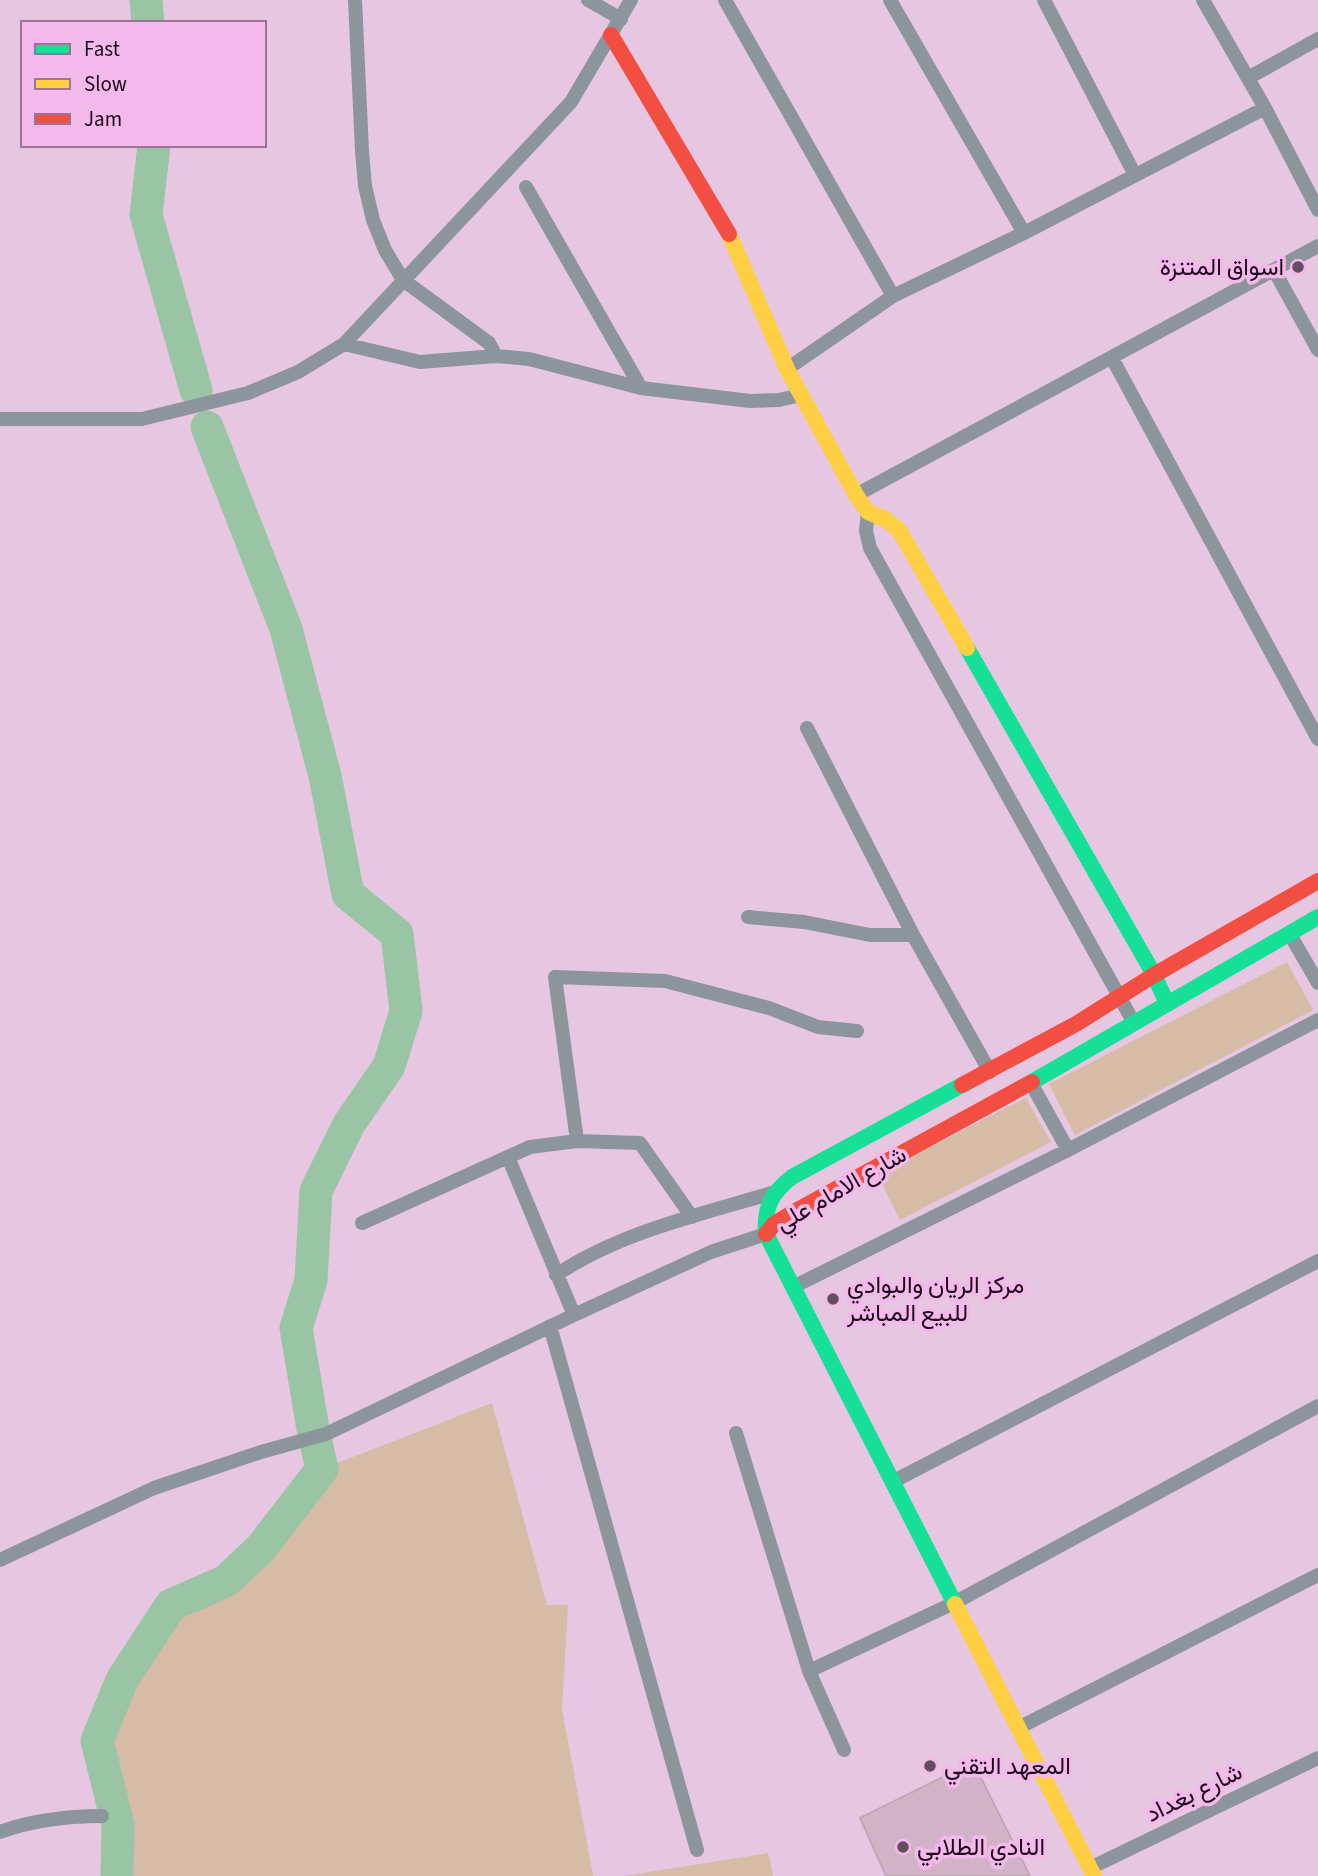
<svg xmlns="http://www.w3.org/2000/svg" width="1318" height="1876" viewBox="0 0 1318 1876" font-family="'Source Sans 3',Vazirmatn,sans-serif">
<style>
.green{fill:#d6bca6}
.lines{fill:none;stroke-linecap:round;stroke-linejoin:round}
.river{stroke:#9ac5a5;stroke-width:33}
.building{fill:#d1b2c6;stroke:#c2a7b9;stroke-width:2}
.street{stroke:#8c959b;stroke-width:14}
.fast{stroke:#16e098;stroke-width:16}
.slow{stroke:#ffcf43;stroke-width:16}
.jam{stroke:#f24e42;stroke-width:16}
.poi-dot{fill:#644c61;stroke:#f3b9eb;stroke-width:2.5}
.labels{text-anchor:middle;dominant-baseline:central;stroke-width:7;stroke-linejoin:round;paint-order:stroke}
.poi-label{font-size:24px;fill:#1e0a1c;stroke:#f3b9eb;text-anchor:start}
.street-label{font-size:24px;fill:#1e0a1c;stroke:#f3b9eb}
</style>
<rect width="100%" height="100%" fill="#e6c6e1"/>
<path class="green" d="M1287,962L1313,1010L1075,1135L1049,1084Z
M1026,1098L1051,1142L900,1220L877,1174Z
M492,1403L547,1605H568L562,1709L593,1876H117L118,1825L97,1741L122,1680L171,1605L226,1581L261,1548L322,1469Z
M768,1853L773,1876H624Z"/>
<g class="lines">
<path class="river" d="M146,0L148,23
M154,145L146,215L196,390
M207,427L286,629L325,776L348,894L397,934L406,1011L389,1066L349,1124L316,1191L311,1280L296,1328L313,1429
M117,1876L118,1825L97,1741L122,1680L171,1605L226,1581L261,1548L322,1469L316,1442"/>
</g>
<path class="building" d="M973,1762L1030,1876H886L860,1818Z"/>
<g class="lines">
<path class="street" d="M355,0L362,151L365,186L373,220L385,250L403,280L489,343L496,356
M588,0L621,19
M725,0L893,296
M890,0L1024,233
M1044,0L1135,175
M1203,0L1265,108L1318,210
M1248,78L1318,39
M526,187L641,388
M1274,270L1318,350
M344,344L420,362L496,356L529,359L641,388L750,401L779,400L801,395
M1112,358L1318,739
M787,369L893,296L1024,233L1265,108
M0,419H142L248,393L298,372L344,344L571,102L631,0
M856,495L1318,246
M868,512L866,531L870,548L1134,1023
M807,728L913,935L990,1072
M748,917L804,922L870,935H913
M1289,933L1318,983
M1031,1083L1068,1150
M577,1141L555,977L665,981L769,1008L818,1027L857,1031
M508,1157L574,1315
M362,1223L530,1147L577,1141L640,1143L692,1217
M556,1275C621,1232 698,1215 772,1193
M793,1287L1068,1150L1318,1020
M550,1326L697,1850
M736,1433L809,1671L844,1750
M892,1482L1318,1261
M0,1560L154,1488L261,1452L326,1434L574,1315L711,1252L766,1234
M809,1671L954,1603L1318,1406
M1018,1728L1318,1575
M0,1832C33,1820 67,1816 102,1816
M1090,1868L1318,1758"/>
<path class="fast" d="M967,648L1152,971L1167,1003
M1032,1082L1318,917
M955,1604L766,1234C764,1208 771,1193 792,1177L962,1085"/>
<path class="slow" d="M729,234L787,369L856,495L868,512L885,519L899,530L967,648
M955,1604L1094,1876"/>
<path class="jam" d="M611,35L729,234
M962,1085L1076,1024L1154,975L1318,881
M766,1234L774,1224L792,1213L1032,1082"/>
</g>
<g class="poi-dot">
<circle cx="1298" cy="267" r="7"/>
<circle cx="833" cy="1299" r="7"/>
<circle cx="930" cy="1766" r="7"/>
<circle cx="903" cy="1847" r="7"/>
</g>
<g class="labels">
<g class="poi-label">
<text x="1284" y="267" text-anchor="end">اسواق المتنزة</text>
<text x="847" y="1285">مركز الريان والبوادي<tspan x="847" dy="28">للبيع المباشر</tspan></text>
<text x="944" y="1766">المعهد التقني</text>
<text x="917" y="1847">النادي الطلابي</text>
</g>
<g class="street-label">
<text transform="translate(841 1189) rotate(-30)">شارع الامام علي</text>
<text transform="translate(1194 1793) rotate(-26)">شارع بغداد</text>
</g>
</g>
<rect x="21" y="21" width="245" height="126" fill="#f3b9eb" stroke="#9e7398" stroke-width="2"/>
<rect x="35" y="44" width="35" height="10" fill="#16e098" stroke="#9e7398" stroke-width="2"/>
<text x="84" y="56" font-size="21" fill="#1e0a1c">Fast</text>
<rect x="35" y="79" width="35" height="10" fill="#ffcf43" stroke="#9e7398" stroke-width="2"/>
<text x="84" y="91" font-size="21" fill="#1e0a1c">Slow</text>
<rect x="35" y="114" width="35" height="10" fill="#f24e42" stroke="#9e7398" stroke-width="2"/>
<text x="84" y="126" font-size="21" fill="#1e0a1c">Jam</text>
</svg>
